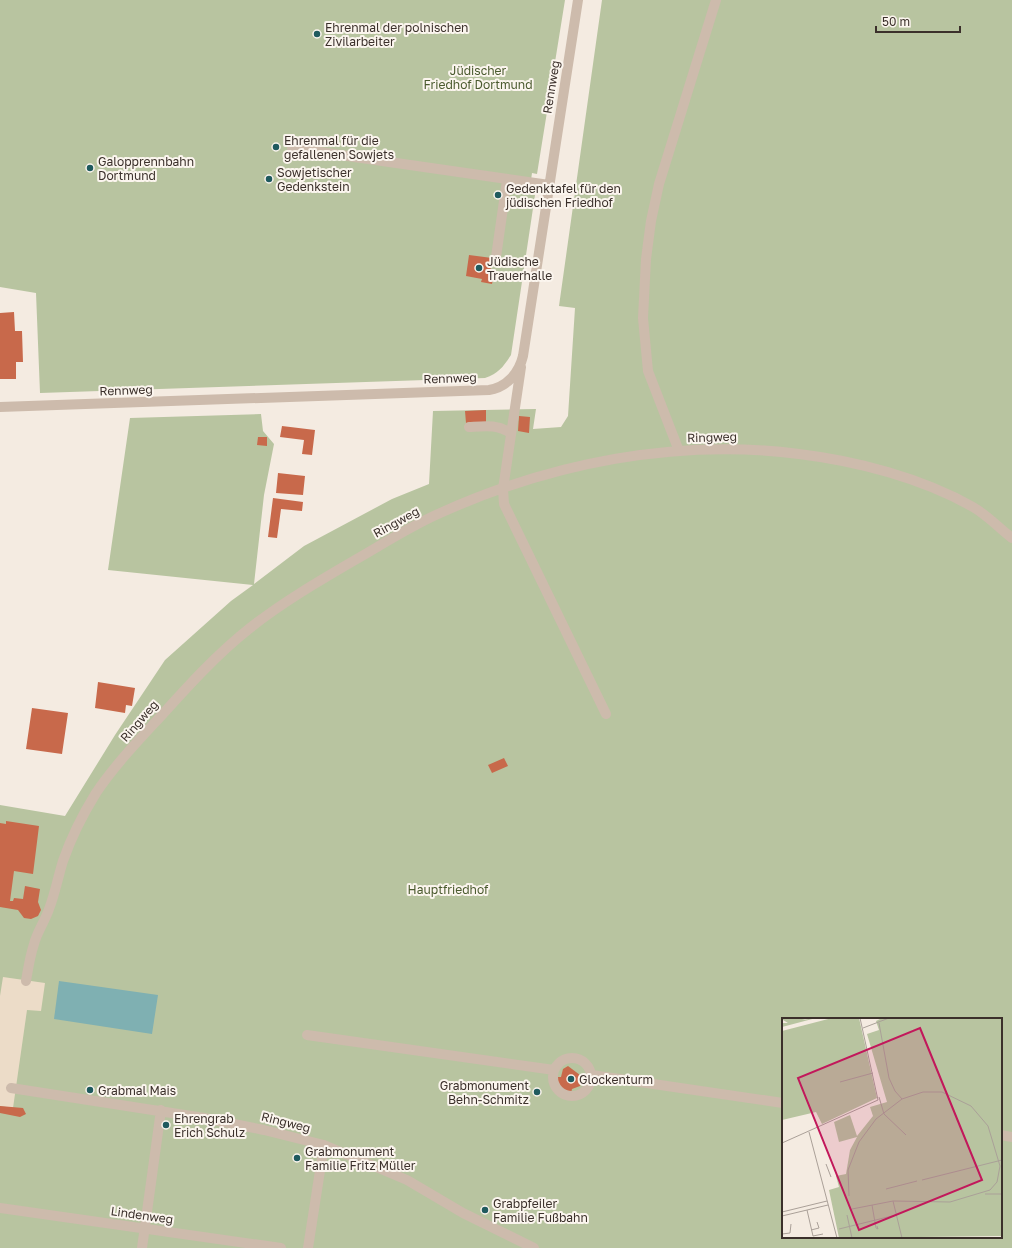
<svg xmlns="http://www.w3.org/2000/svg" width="1012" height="1248" viewBox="0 0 1012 1248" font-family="'Golos Text',sans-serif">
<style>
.green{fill:#b8c4a0;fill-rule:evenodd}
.plaza{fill:#ecdcc8}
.water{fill:#7fb0b2}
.building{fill:#c8694b}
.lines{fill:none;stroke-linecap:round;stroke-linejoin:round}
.minor{stroke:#cdbbac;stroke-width:10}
.poi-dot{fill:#1f5a5e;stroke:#fbf5ee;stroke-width:1.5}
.labels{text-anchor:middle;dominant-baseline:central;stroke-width:4;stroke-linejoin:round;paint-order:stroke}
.poi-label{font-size:12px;fill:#3b302b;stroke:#fbf5ee;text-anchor:start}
.park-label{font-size:12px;fill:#4a5a2e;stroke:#fbf5ee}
.street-label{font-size:12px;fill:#3b302b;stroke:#fbf5ee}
.inset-road{fill:none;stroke:#aaa098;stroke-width:1}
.view{fill:#c2185b;fill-opacity:0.15;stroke:#c2185b;stroke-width:2}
.inset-edge{fill:none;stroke:#3b302b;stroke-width:2}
</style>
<rect width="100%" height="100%" fill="#f4ebe1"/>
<path class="green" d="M0,0H565L537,174L532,173L529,194L535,195L511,355C503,367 499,373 485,378L40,393L36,293L0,287Z
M602,0H1012V1248H0V805L65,816L115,735L165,660L231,601L253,585L108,570L130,418L261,414L263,431L274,444L264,495L254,584L304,546L392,499L429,484L433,411L536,409L533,429L561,427L568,416L575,308L559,306ZM783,1019H1001V1237H783Z"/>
<path class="plaza" d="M3,977L45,983L41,1011L27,1010L13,1108L0,1106V996Z"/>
<path class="water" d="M59,981L158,995L152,1034L54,1019Z"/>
<path class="building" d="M469,255L492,258L490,274H494L492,284L481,282L482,279L466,276Z
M14,312L15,331H22L23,362H16V379H0V313Z
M486,410V422L466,423L465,411Z
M519,416L530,417L529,433L518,431Z
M282,426L315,430L312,455L302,454L304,440L280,437Z
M258,437H267V446L257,445Z
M278,473L305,476L303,495L276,493Z
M273,498L303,502L302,511L281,509L277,538L268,537Z
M98,682L135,688L132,706L126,705L125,713L95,708Z
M32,708L68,713L62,754L26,749Z
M504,758L508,766L492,773L488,765Z
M6,821L39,826L33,874L14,871L10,901H13L14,898L23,899L25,886L40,889L38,902L41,910L38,916L31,919L24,918L18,910L0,907V823L6,824Z
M568,1066L584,1078L580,1086L572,1089L571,1093L561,1088L558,1082L557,1077H561L563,1069Z
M0,1106L23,1108L26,1114L20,1117L0,1113Z"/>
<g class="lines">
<path class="minor" d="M292,148L549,185
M496,257L507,180
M521,367L503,489L504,504L606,714
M0,407L489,390C507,387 519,373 523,356L578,0
M469,427C485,426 497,424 511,433
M679,451L648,371L643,318L646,259L651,221L659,184L716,0
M26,981C28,969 30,956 34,944C37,932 45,921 49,909C55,894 58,877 63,861C71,838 83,814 96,793C114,766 138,741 161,716C189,685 217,654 250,628C283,602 319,581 355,560C383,544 409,527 438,514C550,463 677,438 799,454C857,461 922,478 973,507C987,515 999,528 1012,538
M307,1035L554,1070
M553 1077a19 19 0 1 1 38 0a19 19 0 1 1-38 0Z
M592,1075L783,1103
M11,1088L204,1118L264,1130L324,1145L407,1180L463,1213L534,1248
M1001,1135L1012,1137
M0,1208L281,1248
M142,1248L161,1110
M308,1248L324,1145"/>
</g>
<g class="poi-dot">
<circle cx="317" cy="34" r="4"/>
<circle cx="276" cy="147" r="4"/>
<circle cx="90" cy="168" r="4"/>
<circle cx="269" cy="179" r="4"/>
<circle cx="498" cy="195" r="4"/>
<circle cx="479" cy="268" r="4"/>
<circle cx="571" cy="1079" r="4"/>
<circle cx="90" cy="1090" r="4"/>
<circle cx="537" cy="1092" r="4"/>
<circle cx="166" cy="1125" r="4"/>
<circle cx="297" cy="1158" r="4"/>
<circle cx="485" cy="1210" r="4"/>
</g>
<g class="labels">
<g class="poi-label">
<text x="325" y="27">Ehrenmal der polnischen<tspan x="325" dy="14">Zivilarbeiter</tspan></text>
<text x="284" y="140">Ehrenmal für die<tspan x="284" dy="14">gefallenen Sowjets</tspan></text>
<text x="98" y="161">Galopprennbahn<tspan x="98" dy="14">Dortmund</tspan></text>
<text x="277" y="172">Sowjetischer<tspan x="277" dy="14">Gedenkstein</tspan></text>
<text x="506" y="188">Gedenktafel für den<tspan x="506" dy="14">jüdischen Friedhof</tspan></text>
<text x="487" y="261">Jüdische<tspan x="487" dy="14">Trauerhalle</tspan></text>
<text x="579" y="1079">Glockenturm</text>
<text x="529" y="1085" text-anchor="end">Grabmonument<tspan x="529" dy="14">Behn-Schmitz</tspan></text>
<text x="98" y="1090">Grabmal Mais</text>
<text x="174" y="1118">Ehrengrab<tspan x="174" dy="14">Erich Schulz</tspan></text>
<text x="305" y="1151">Grabmonument<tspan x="305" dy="14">Familie Fritz Müller</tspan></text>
<text x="493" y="1203">Grabpfeiler<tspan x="493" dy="14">Familie Fußbahn</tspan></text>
</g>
<g class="park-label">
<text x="478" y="70">Jüdischer<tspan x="478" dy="14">Friedhof Dortmund</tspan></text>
<text x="448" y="889">Hauptfriedhof</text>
</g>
<g class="street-label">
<text transform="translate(551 87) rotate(-81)">Rennweg</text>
<text transform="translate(450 378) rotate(-2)">Rennweg</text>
<text transform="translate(126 390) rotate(-2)">Rennweg</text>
<text transform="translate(712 437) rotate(-2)">Ringweg</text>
<text transform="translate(396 522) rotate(-29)">Ringweg</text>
<text transform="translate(139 721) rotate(-49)">Ringweg</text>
<text transform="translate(286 1122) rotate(14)">Ringweg</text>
<text transform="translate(142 1215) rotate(8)">Lindenweg</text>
</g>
</g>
<g transform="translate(782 1018)">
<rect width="220" height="220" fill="#f4ebe1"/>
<path d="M0,0H26L20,2L34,0L0,9V5H6L1,2L0,4ZM50,0H77L95,80L40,106L34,94L0,102V13ZM100,0H220V218L57,220L47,172L57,169L54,158L64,156L68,132L75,119L57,124L52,104L68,97L75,118L91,98L88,89L105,84L85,16L97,12L94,3Z" fill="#b8c4a0"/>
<path class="inset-road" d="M97,5L107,60L113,73L120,81M81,10L107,0M58,64L91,55M97,79L102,96L124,117M27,114L55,220M0,125L96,82L78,0M44,146L49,159M140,162L220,142M104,171L135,163M203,176H220M67,178L66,152L77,124L94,101L120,81L141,74H160L189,88L206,108L218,148L215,164L208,172L168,184L111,183L70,191M111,183L120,220M90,187L94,210L96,211L95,208M25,192L31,218L41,216M0,194L45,183M65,197L70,220M0,198L46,187M57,211L114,197M29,212L37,210L35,204M0,216L8,215L9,206"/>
<path class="view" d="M138,10L200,162L77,212L16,60Z"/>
<rect width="220" height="220" class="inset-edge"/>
</g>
<path d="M876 26v6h84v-6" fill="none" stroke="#3b302b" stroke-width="2"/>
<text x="882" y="26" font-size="12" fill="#3b302b" stroke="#fbf5ee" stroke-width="3" paint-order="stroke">50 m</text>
</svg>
